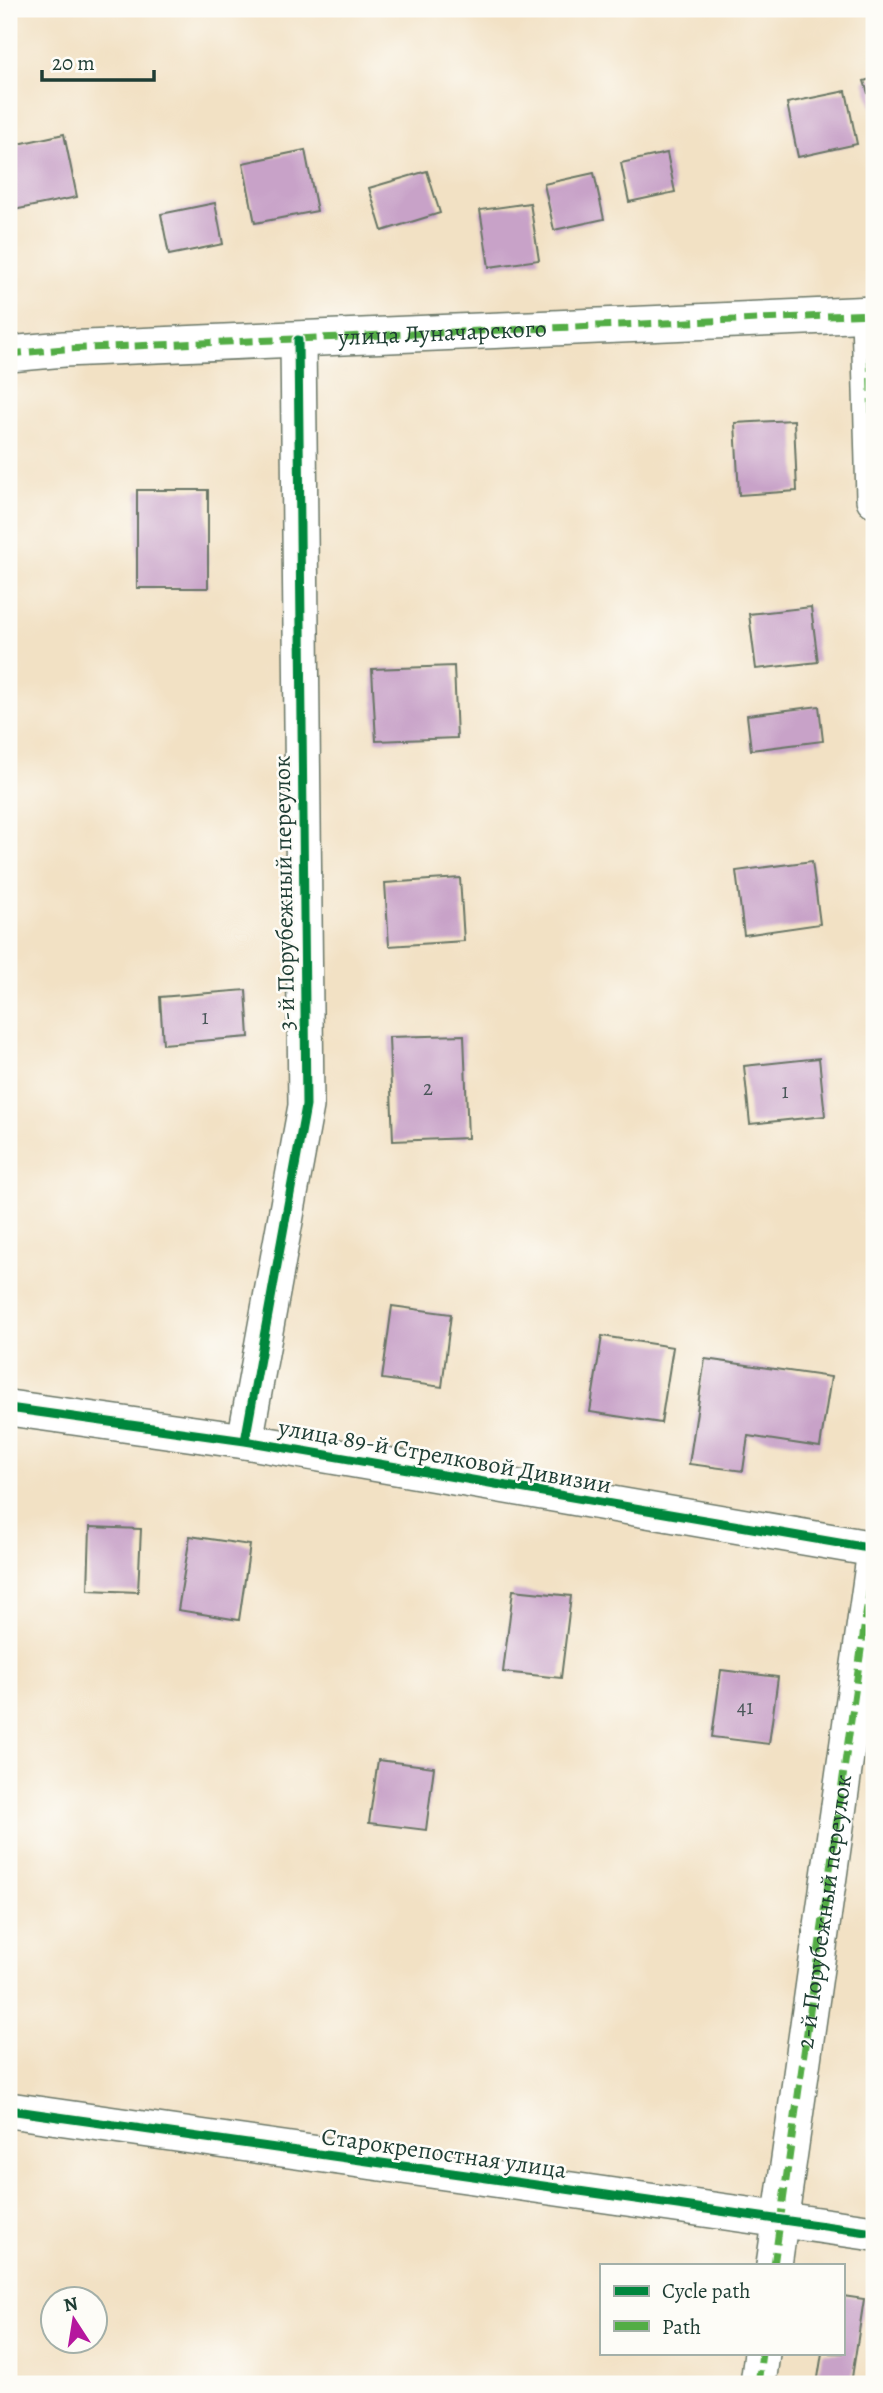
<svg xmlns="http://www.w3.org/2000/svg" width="883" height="2393" viewBox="0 0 883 2393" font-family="Alegreya,serif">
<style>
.building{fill:#c8a2c8}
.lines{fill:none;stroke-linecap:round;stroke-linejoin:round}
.street-casing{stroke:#697666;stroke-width:38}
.street{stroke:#fff;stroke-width:35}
.quiet{stroke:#52ad45;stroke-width:7;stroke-dasharray:14 7;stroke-linecap:butt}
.cycleway-casing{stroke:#fdfcf7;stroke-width:13}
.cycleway{stroke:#00873e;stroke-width:9}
.labels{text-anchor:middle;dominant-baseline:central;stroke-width:5;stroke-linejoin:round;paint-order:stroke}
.number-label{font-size:21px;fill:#495659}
.street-label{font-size:24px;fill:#1f3d34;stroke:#fdfcf7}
</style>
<rect width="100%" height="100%" fill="#fdfcf7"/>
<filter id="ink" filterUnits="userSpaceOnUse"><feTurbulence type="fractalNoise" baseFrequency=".0143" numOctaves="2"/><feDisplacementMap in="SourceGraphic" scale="14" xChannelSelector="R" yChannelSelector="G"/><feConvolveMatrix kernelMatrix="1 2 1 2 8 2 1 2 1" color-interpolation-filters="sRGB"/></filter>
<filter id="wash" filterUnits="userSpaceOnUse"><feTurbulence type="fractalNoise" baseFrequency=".00686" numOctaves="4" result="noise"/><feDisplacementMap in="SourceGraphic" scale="28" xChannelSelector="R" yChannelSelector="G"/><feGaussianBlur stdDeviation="1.57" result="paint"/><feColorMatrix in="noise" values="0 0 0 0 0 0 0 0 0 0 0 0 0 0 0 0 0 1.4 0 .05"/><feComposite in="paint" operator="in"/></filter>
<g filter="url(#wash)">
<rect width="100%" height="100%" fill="#f2e1c4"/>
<g id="blocks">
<path class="building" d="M874,78V112L864,81Z
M846,91L857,144L798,157L787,103Z
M64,134L77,197L9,211V146Z
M305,150L317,211L255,223L243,163Z
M667,153L675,192L629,202L621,163Z
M427,171L440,213L382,231L369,188Z
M594,173L604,219L554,230L544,184Z
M215,203L223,244L169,255L161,214Z
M530,203L539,260L489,267L480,210Z
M794,420L797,491L739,495L735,423Z
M137,490H208V588H137Z
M811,607L818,662L756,669L749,614Z
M454,666L457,738L376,741L372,669Z
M819,706L823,741L751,750L747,715Z
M812,861L820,924L744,935L736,871Z
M460,878L464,941L389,946L385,883Z
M246,990L249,1037L163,1044L160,997Z
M464,1035L468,1138L393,1141L389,1037Z
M819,1058L825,1116L750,1124L744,1066Z
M392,1306L451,1314L442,1387L382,1379Z
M602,1336L673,1347L661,1423L590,1412Z
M705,1359L831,1377L820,1447L748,1436L743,1471L689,1464Z
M90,1527L141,1529L138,1592L88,1590Z
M190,1536L250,1545L239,1620L178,1610Z
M513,1590L571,1596L561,1678L503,1672Z
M721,1670L778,1677L769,1744L712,1737Z
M378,1760L434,1767L426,1830L369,1823Z
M843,2296L864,2299L851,2384H817L822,2353H843Z"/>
</g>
</g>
<g filter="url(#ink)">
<use href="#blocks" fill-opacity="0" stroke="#697666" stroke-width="2"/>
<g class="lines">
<defs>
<g id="street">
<path d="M869,315L874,499"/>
<path id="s1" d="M9,354L64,349L874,314"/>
<path d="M9,1408L245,1441L874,1549"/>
<path d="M245,1441L306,1106L298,340"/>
<path d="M9,2110L874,2233"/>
<path id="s2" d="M774,2265L874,1558"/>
<path d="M758,2384L762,2353"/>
</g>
</defs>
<use href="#street" class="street-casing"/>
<use href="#street" class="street"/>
<path class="quiet" d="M869,315L874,499
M9,354L64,349L874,314
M774,2265L874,1558
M758,2384L762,2353"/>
<defs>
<path id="cycleway" d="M9,1408L245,1441L874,1549
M245,1441L306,1106L298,340
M9,2110L874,2233"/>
</defs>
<use href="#cycleway" class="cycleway-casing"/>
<use href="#cycleway" class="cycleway"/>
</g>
</g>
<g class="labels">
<g class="number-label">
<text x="205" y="1017">1</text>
<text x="428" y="1088">2</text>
<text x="785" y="1091">1</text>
<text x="745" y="1707">41</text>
</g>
<g class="street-label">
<text stroke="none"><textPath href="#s1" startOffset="434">улица Луначарского</textPath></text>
<text transform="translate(284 893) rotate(-91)">3-й Порубежный переулок</text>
<text transform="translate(445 1456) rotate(10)">улица 89-й Стрелковой Дивизии</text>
<text stroke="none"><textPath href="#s2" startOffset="357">2-й Порубежный переулок</textPath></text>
<text transform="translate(444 2153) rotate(8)">Старокрепостная улица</text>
</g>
</g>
<rect width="883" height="2393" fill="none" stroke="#fdfcf7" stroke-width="35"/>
<rect x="600" y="2264" width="245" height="91" fill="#fdfcf7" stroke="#a4b0a9" stroke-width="2"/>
<rect x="614" y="2286" width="35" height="10" fill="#00873e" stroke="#a4b0a9" stroke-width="2"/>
<text x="662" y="2298" font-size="21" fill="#1f3d34">Cycle path</text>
<rect x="614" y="2321" width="35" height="10" fill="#52ad45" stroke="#a4b0a9" stroke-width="2"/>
<text x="662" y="2334" font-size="21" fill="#1f3d34">Path</text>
<g transform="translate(74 2320) rotate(348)"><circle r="33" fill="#fdfcf7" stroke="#a4b0a9" stroke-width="2"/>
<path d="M0-5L12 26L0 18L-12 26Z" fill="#b5179e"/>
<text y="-10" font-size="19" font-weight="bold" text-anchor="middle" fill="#1f3d34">N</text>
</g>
<path d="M42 70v10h112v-10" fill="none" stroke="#1f3d34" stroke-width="3.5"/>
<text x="52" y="70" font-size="21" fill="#1f3d34" stroke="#fdfcf7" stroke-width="5" paint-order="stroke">20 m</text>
</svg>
